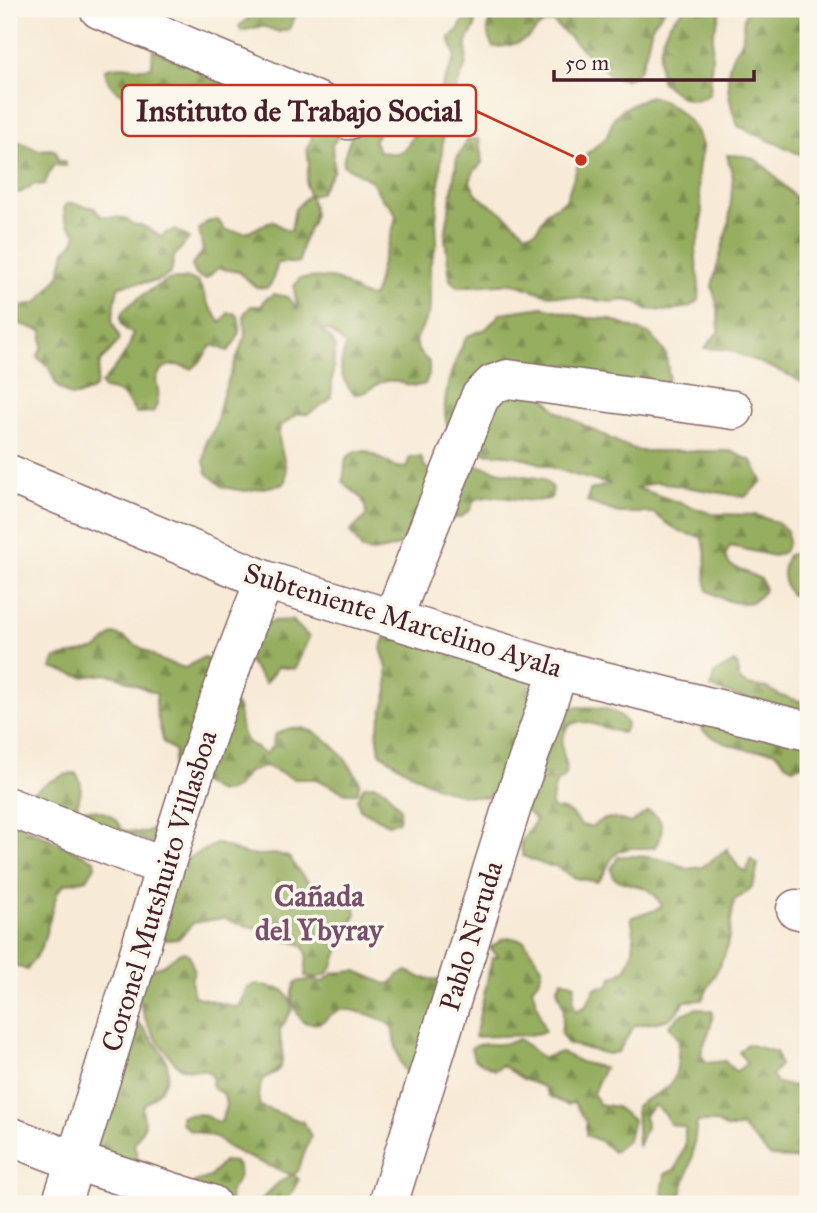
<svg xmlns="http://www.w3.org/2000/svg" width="817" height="1213" viewBox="0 0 817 1213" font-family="'IM FELL Great Primer',serif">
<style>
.forest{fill:url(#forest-firs);stroke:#706646;stroke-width:2}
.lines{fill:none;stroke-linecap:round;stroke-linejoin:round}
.minor-casing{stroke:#876667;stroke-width:41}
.minor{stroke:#fff;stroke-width:38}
.labels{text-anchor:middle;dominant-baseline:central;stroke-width:7;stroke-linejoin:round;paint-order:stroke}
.street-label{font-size:28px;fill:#4a1f2b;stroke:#fbf7ec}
.neighbourhood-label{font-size:30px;font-weight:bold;fill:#784e6a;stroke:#fbf7ec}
.leader{fill:none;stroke:#c8321e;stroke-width:2.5}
.callout-dot{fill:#c8321e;stroke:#fbf7ec;stroke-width:2.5}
.callout{fill:#fbf7ec;stroke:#c8321e;stroke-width:2.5}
.callout-label{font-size:30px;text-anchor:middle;font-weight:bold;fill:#4a1f2b}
</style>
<defs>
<pattern id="forest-firs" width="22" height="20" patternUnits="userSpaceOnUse" patternTransform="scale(1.75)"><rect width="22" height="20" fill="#96ae60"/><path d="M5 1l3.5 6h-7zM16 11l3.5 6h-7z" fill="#7c8d4f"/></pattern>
</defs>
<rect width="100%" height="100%" fill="#fbf7ec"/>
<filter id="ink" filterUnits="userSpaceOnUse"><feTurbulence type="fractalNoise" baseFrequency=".0143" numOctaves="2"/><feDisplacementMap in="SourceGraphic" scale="14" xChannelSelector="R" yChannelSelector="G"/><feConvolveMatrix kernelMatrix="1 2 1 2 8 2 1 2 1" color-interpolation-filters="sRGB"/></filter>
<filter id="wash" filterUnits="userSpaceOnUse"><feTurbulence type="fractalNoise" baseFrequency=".00686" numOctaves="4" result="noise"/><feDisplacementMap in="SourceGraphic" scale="28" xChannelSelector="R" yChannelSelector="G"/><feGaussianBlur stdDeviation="1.57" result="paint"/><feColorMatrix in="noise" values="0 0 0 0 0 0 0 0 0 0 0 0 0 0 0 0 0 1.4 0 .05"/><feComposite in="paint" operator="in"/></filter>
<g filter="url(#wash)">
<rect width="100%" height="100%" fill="#f7ead6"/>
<path class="forest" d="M245,9H299L289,29L279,32L263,26L241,31L239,26L248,19Z
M494,9H665C662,15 654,20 652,27C645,50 645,92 610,75L553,22C536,23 538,31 526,39C516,45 504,47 493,47C485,35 487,21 494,9Z
M683,9H719L720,13L713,35L710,94C689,108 677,95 661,81C658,64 659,42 668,26C672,20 679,15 683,9Z
M748,9H808V158L738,126C730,105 724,82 731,60C733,53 740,48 742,41C746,29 740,20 748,9Z
M469,11H475V27L467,41L466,64L455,91L452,113L442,117L438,112L440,91L455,57C455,49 449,46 450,37L458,30Z
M153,50L231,83L230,88C222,92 207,93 196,96L195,99C181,97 172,82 157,80L147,85L144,95C125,99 107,91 105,69C125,62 136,71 152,67Z
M368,92C397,104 386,121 374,141L379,151C422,164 400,122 436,119L442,128L443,139L436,220L437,243L430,265V310L416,340L418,351L429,362V374L425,384C409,390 400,378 385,381C372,384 372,394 354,394C338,377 339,366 346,345L330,331L320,329L332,340L335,345L331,397L328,401L308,414H297L280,427C275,446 292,467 284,484L245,491L223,487L207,473L204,462L206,441L215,428L223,394L245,336L244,314L251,306H262L264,300L274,294L287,297L297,308L294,287L300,278C311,278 325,276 335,279C350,284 356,296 372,297C378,287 378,280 380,270C384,251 394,234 396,215L390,205L382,199L372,181L343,165C343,150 355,136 355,121C355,110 352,105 357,94Z
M649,96C671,100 697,123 702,146C703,154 698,163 698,172C697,188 703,204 702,220C702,231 696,241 696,252C695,268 701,284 699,300L689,307L667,311L645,309L636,302L624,300L612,302L545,294L513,283L458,287L450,280L445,237L457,158L468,139H479L482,163L474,171L470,182C480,204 487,200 504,214C511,220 519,227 526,233L536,231L547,212L566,200L580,159L606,138L614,118L621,110Z
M308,117L339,136L332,145L334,170L319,194L309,196C319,213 312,224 304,239C301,246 301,255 299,262C292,265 286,261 278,263L271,284L267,288L256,287L239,272L218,268L206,279C198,278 193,274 192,265L203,251L199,229L207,222L218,220L225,230L246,233L272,221L286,230L291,231L295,209L309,195L306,185L309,164L307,148L312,138Z
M9,137L37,150L51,149L56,151L58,161H65L66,166L53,165L44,185L35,184L20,193L13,191L9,186Z
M727,155C734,156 742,155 749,157C771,164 786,195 808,206V386L789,375L727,349L705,348L719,331L718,309L712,286L729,222L733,177Z
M71,203L94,208L101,216C112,219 124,213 132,224L143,226L162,237L165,233L176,230L189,238L174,257L171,273C150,289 139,278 118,287L112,321L119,336V341L100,362L96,385L93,390L77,396H71L57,386L49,367L37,357L42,348V331L14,322L9,313C17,303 28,306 38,302L59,277L65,251C72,244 76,244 76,233C67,225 62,217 65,205Z
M189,278L199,283L208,304L221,323L228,313H233L238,316C242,331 238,340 228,351L213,345C204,351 206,360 191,369C175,363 162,362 156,380C159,390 160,402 153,412L136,413C124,397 125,392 104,389L101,384C115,368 129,354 133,333C124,330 118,323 122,313C127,305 163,280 172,279C178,279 182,280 189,278Z
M543,307L587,318L609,319L651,335L666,354L669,378L655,395L632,391L572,364L550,367L525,376L558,412L619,443L639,451H730L752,461L762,481L745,497L656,482L637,488L712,514L756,515L779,523L787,531L788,542L784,552L774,556L730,546L725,556L730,565L761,579L765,589C751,613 728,602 708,591C701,573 711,555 701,537L680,532L653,513H619L587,502L590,490L610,484C580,479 553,467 523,458C508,453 491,456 476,451C423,435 450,370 467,336L486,329L501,313Z
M366,451L396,467L406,468L410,457H421L425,467L434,473L460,460L501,472L543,479L553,488L551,498C527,507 500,490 474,500L470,510L461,517L450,519L419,539L388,549L373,552L363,550L350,532L366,516C366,494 356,496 343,482L346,458L355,452Z
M808,550V594L791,595C781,581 781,571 788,555Z
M292,620L309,637L295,669L278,667L265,683L246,657L256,629L273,621Z
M390,628L525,669L537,688L502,796C452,802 420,780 380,753L377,732L388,690L387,668L381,648Z
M113,634L123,637L163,661L185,668L204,657L228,676L231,700L238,708L242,731L246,741L265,754L273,746L274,736C308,709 346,755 360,782L357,793H346L316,779H294L265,766C260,768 253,770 249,772C240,778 240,791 223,792C214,792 210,786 203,783C189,778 184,784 172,773L175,751L163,742C161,725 153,712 157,694L116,676L105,674L83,677L51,668L55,658L97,649Z
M734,662L738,666V676L741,681L748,685L767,688L781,696L800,701L806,708V717L711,688L714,674Z
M576,707C595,707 616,706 627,724L623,733C601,729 567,705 562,743C561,759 570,759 565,777L556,782L551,805L554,809C568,809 573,814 581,825L592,827C606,814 615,818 631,823L648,811C666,819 664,832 655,847C645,850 637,846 627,849C606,853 611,871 597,882L575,878L555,866L545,865L523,856L520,844L536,820L525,810L561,710Z
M701,720L808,728V763L793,768C783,765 781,753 772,751C765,749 757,751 749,750C731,747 718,741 703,731Z
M75,773C84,782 81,794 77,805L79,810C96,808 114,812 122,830L142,833L152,829L157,832L163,847L28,795C43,786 57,775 75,773Z
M375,785L386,790L400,808L399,821L388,824L360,809L357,799L364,786Z
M16,823L94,860L95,866L87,879L65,884L57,893L42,947L27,970L9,963C9,931 9,899 12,867C13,858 9,840 9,829Z
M216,844C228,845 238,854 250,855C265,856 276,851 290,858C296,870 308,885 322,891C333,895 343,894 354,902L356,913L348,936L340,944L333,966L326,975L316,978L305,976L307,954L303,945L282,939L272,932L235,923L225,918L193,923L178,939L167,940L158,934L169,868Z
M727,849L739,868L747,873L750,859L758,864C755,885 753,890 734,900L729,937L725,954L702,1000L685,1001C671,1026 658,1020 634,1026L618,1052L608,1054L568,1044L561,1034L564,1009L557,989L562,980L575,984L573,1000L576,1011L586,1006L595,988L609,985L611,978C615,976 623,972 626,968C635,954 636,934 631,918C642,912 652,914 662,906C646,878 637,891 614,878L611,869L618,857C639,854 670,859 688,869L702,867Z
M512,938L524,941L542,967L540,978L532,988L545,1032L528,1035L475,1037L492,958L498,956L490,948L503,939Z
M184,952L189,955L194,970L191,981L194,996L235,1007L240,1006L246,989L256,984L283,990L290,999L292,1010L280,1030C279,1043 288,1059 277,1071C273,1075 266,1076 262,1080L258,1096L260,1106L303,1122L311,1136L297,1172L293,1175L299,1179L286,1204H257L278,1183L292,1175L250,1158L229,1148L216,1137L189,1130L181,1122V1116C188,1115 198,1113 205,1115C212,1118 213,1122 221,1122L226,1105L224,1094L214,1089L212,1084L213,1079C207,1063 191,1074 180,1067C173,1062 170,1056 165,1050C147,1030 141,1012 137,985L154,968L165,964L179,953Z
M356,971L386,984L392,983L398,975L407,971L422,978L440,980L414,1082C401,1070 398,1055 394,1039C393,1035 394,1031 392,1028C388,1019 352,1008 342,1010C324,1012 331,1028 303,1022C294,1010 287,995 296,982L313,979L323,982L333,973Z
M697,1008L713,1012C713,1028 704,1039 701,1055L707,1063L725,1061L736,1072L747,1063L739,1052L747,1044L776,1052L780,1065L772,1076L777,1083L808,1088V1161L770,1156L743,1128H726L715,1122H697L692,1158L678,1204H668L667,1197L662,1193L665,1174L676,1169L685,1145V1127L670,1124L665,1114L654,1105L645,1115L646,1127L638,1147L636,1106C646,1098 663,1093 670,1085C679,1075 678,1053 679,1040L669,1025L682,1014Z
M136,1021C144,1027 148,1035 154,1042C179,1071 168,1085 142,1107L145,1124L134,1145L139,1160L145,1161L163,1176L83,1151Z
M519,1039L543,1058L561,1052L580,1062L604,1068L593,1093L599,1104L616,1107L633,1120L628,1140L613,1152L601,1141L586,1135V1122L574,1102L567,1105L549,1096L544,1087L523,1079L502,1065L495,1070L474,1059L471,1048C481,1041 490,1045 501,1044C507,1044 513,1041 519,1039Z
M224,1161L235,1162C243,1172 238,1182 230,1191L231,1204H186L194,1182L210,1177Z"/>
</g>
<g filter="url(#ink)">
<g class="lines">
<defs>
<path id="minor" d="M99,9L321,103L348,120
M9,474L265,580L559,670L808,731
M393,618L480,397L493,384L508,379L734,410
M9,807L164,867
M796,909L808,912
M9,1136L75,1161L211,1204
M61,1204C131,997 181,783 265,580
M388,1204L513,803L559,670"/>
</defs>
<use href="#minor" class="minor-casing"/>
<use href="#minor" class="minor"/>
</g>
</g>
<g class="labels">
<g class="street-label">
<text transform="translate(403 620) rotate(17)">Subteniente Marcelino Ayala</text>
<text transform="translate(159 891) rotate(-73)">Coronel Mutshuito Villasboa</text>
<text transform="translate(471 936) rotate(-73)">Pablo Neruda</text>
</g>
<g class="neighbourhood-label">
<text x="319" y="896">Cañada<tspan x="319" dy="34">del Ybyray</tspan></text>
</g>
</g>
<path class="leader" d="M581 160L476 111"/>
<circle class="callout-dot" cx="581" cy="160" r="7"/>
<rect class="callout" x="122" y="85" width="354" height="51" rx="7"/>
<g class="callout-label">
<text x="299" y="121">Instituto de Trabajo Social</text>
</g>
<rect width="817" height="1213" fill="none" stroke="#fbf7ec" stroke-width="35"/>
<path d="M554 70v10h200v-10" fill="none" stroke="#4a1f2b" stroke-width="3.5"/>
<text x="565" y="70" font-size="21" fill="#4a1f2b" stroke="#fbf7ec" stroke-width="5" paint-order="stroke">50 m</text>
</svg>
